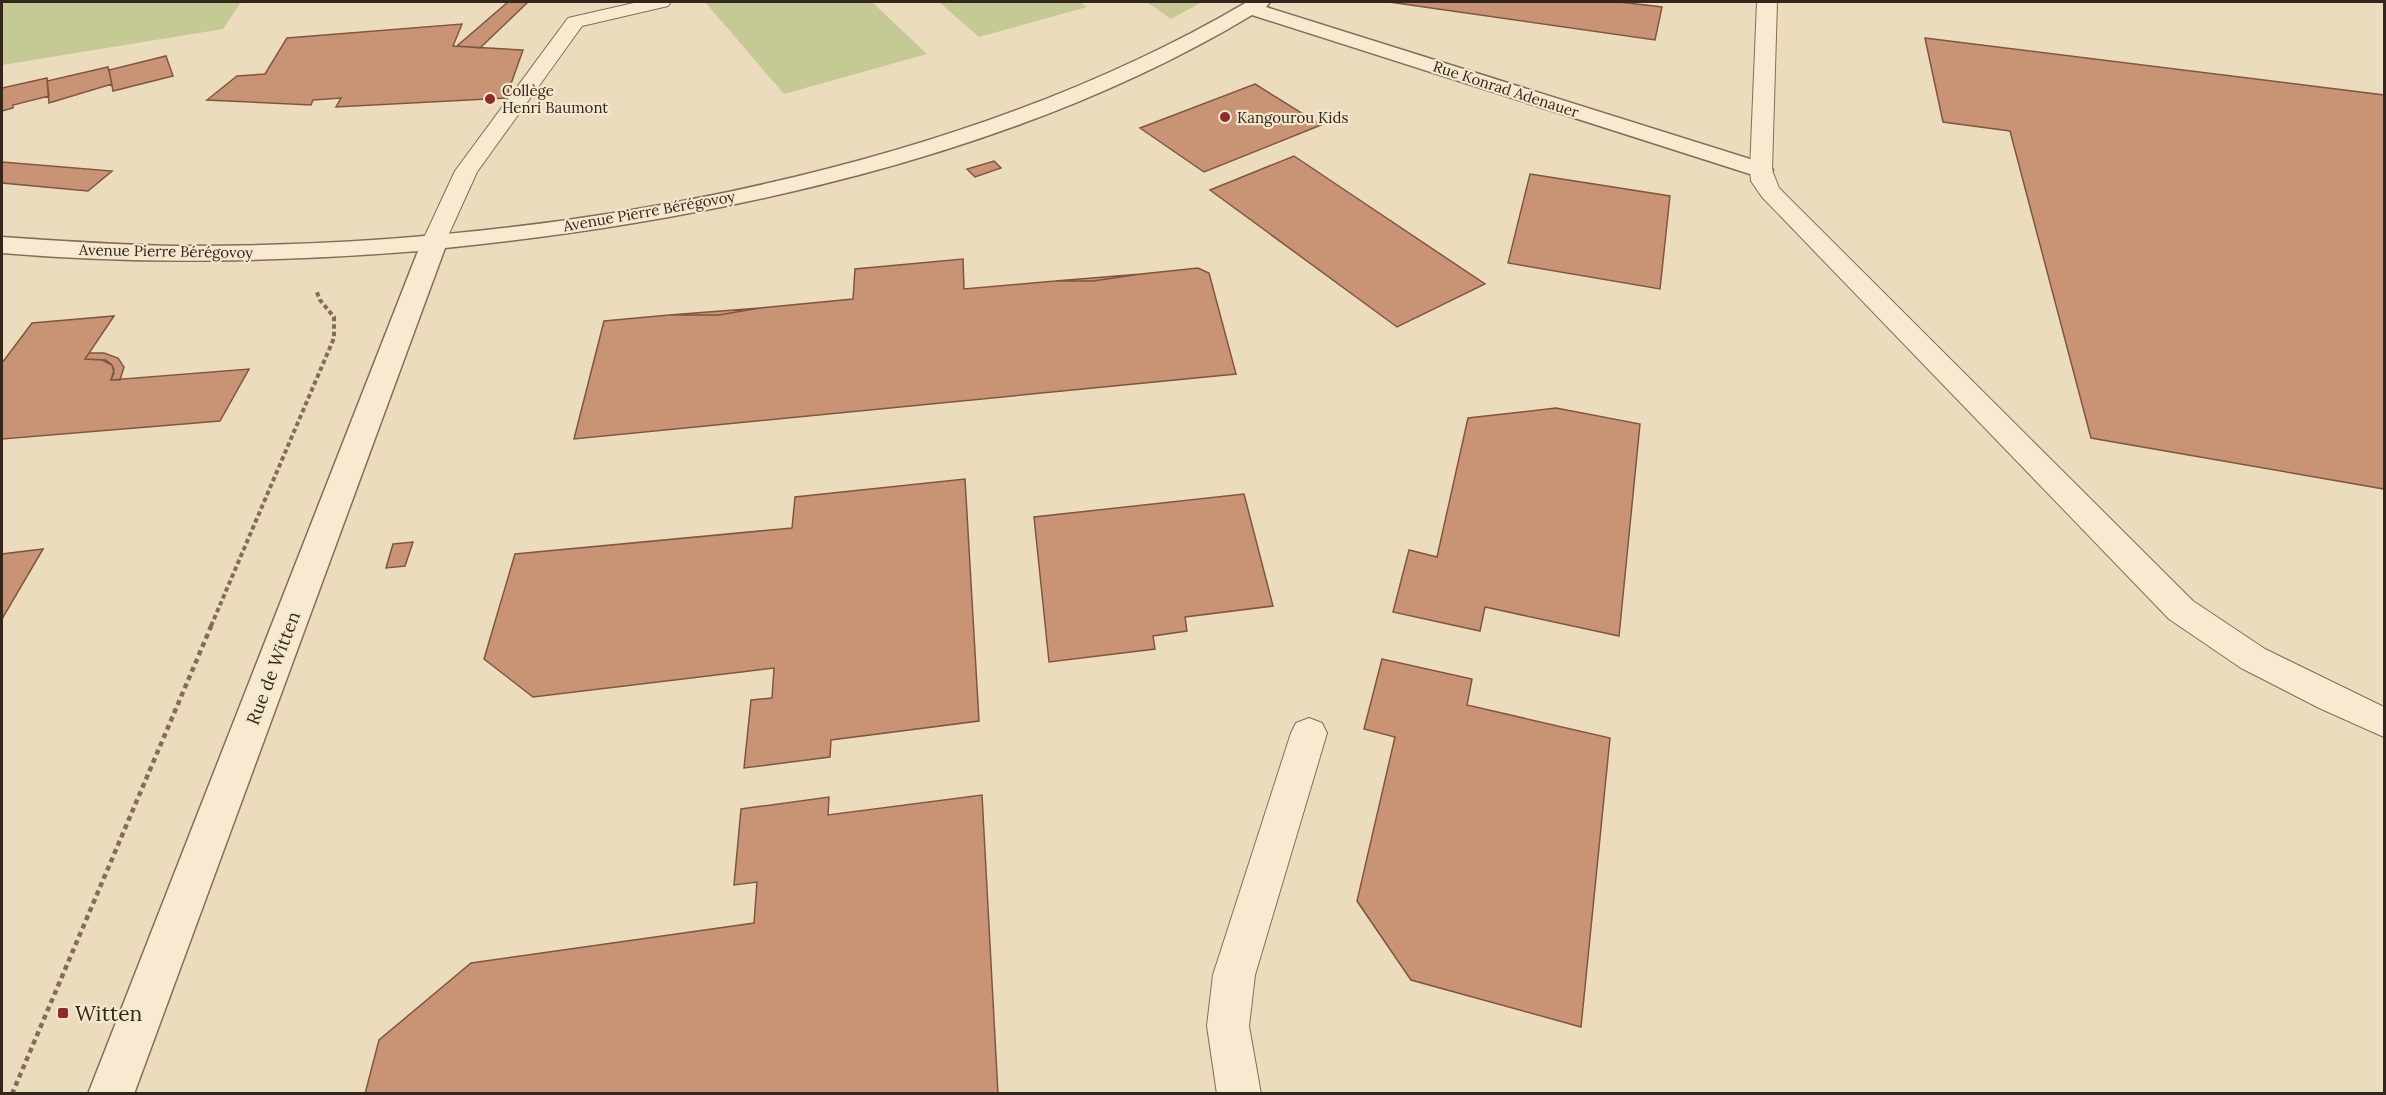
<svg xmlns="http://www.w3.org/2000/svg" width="2386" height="1095" viewBox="0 0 2386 1095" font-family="Lora,serif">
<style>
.green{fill:#c5c993}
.building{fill:#c99475;stroke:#81563f;stroke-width:1.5}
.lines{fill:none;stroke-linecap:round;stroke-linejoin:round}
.lane-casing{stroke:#836d58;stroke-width:2}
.street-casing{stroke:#836d58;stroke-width:3}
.path-far1{stroke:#836d58;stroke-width:4;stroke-dasharray:4.5 3;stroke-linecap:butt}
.path{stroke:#836d58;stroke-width:4.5;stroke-dasharray:5 4;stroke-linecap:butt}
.lane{fill:#f7ead1;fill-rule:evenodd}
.street{fill:#f7ead1;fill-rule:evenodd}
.poi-dot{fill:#902a2f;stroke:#f3e7cd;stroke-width:2}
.labels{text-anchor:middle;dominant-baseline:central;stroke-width:4.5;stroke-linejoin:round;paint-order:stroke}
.far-street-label{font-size:15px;fill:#33261c;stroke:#f3e7cd}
.far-poi-label{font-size:15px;fill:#33261c;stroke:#f3e7cd;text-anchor:start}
.street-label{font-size:18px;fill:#33261c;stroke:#f3e7cd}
.near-poi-label{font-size:21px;fill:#33261c;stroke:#f3e7cd;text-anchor:start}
</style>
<rect width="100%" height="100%" fill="#ecdcbe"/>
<path class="green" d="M2,2H241L223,29L2,65Z
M705,2H872L927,54L784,94Z
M939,2H1080L1087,7L979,37Z
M1147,2H1202L1171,19Z"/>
<path class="building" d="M508,2H528L480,48L457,46Z
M1389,2H1619L1662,7L1655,40Z
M462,24L453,46L523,50L506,98L336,107L341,98L313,100L311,105L207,100L237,76L265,74L287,38Z
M1925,38L2384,95V489L2091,438L2010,131L1943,122Z
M166,56L173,76L113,91L109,70Z
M108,67L112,84L49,103L47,81Z
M47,78L49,96L13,105V108L2,111V88Z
M1255,84L1321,125L1204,172L1140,128Z
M1294,156L1485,284L1397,327L1210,190Z
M994,161L1001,168L975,177L967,169Z
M2,162L112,171L88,191L2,183Z
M1530,174L1670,196L1660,289L1508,263Z
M963,259L964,289L1055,281H1093L1141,274L1198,268L1209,273L1236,374L574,439L604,321L669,315H719L760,308L853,299L855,269Z
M1141,274L1093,281H1055Z
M760,308L719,315H669Z
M114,316L85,359L102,360L112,365L114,373L111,380L249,369L220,421L2,439V363L32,323Z
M89,353H104L118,358L124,367L120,380H111L114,370L112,365L106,360L85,359Z
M1556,408L1640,424L1619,636L1485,607L1480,631L1393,612L1409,550L1437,557L1468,418Z
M965,479L979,721L831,740L830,757L744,768L751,700L772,698L774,668L533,697L484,659L515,554L792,528L795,497Z
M1244,494L1273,606L1185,617L1187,631L1153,636L1155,649L1049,662L1034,517Z
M413,542L405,566L386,568L393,544Z
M43,549L2,619V554Z
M1382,659L1472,679L1467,705L1610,738L1581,1027L1411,980L1357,901L1395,737L1364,729Z
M982,795L998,1094H365L379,1040L471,963L754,923L757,882L734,885L741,809L829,797L828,815Z"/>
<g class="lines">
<defs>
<path id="lane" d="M638,2H671L668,6L582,26L477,172L443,247L434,249L425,247L422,242L455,171L568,18Z
M1757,2H1777L1772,170L1779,188L2193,601L2265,649L2384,707V737L2319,708L2241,668L2169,619L1762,197L1751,181L1750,170Z
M1309,718L1322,723L1327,733L1255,975L1249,1026L1261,1094H1217L1207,1026L1213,975L1291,733L1296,723Z"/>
<path id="street" d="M1247,2H1270L1266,7L1769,165L1773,170L1769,175L1761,177L1753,175L1252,15C1018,156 714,221 445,248L134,1094H88L418,251C279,262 141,265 2,253V237C60,241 117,245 176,246C525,248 943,181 1247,2Z"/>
</defs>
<use href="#lane" class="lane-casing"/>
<use href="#street" class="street-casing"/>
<path class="path-far1" d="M211,626L334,338V317L320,300L316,290"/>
<path class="path" d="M12,1094L212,624"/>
<use href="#lane" class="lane"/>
<use href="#street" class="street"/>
</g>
<g class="poi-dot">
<circle cx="490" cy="99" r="6"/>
<circle cx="1225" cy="117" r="6"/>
<rect x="57" y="1007" width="12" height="12" rx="3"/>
</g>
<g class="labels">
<g class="far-street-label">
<text transform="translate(1506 89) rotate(18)">Rue Konrad Adenauer</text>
<text transform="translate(649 211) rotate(-10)">Avenue Pierre Bérégovoy</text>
<text transform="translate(166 251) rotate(1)">Avenue Pierre Bérégovoy</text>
</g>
<g class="far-poi-label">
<text x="502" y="90">Collège<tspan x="502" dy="17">Henri Baumont</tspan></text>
<text x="1237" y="117">Kangourou Kids</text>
</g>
<g class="street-label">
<text transform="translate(273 668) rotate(-69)">Rue de Witten</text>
</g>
<g class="near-poi-label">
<text x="75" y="1013">Witten</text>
</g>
</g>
<rect width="2386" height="1095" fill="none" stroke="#33261c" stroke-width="6"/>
</svg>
